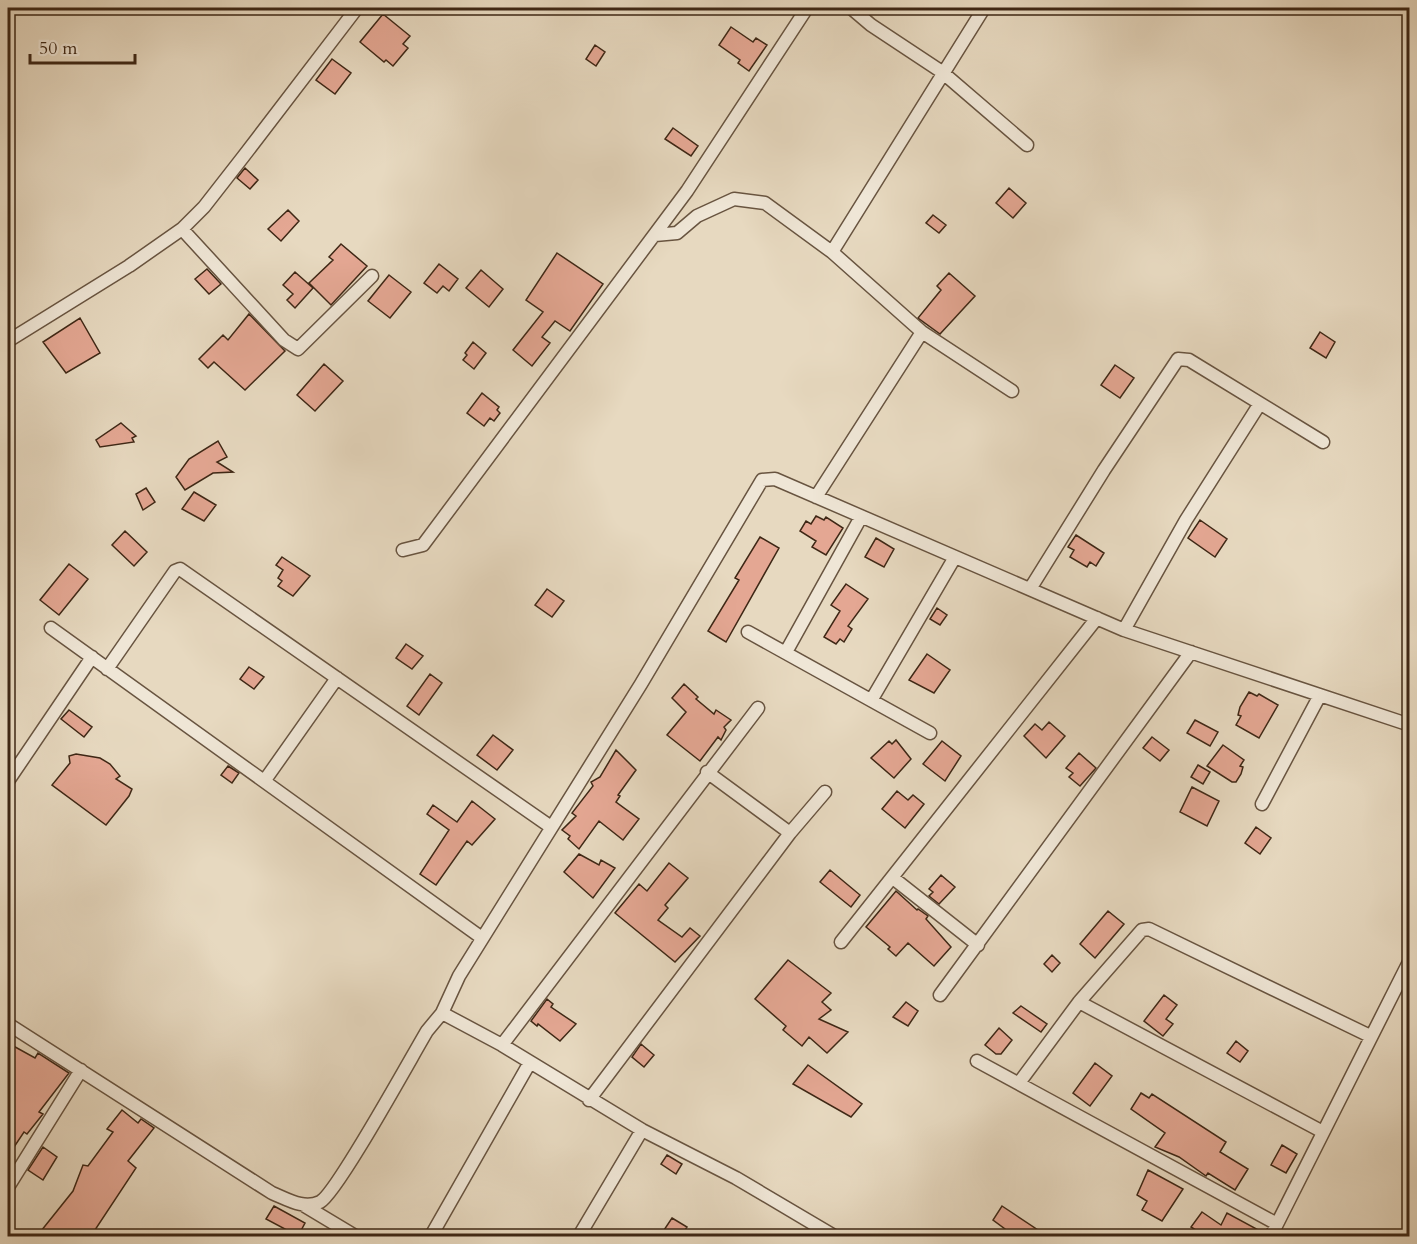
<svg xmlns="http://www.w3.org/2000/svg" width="1417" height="1244" viewBox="0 0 1417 1244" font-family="Cardo,serif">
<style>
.building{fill:#e4a793;stroke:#3e2715;stroke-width:1.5}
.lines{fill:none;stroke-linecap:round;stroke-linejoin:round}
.minor-casing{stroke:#685440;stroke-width:15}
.minor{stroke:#efe6d6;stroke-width:12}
</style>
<rect width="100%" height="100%" fill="#e7d9c0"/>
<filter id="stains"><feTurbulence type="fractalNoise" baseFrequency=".00333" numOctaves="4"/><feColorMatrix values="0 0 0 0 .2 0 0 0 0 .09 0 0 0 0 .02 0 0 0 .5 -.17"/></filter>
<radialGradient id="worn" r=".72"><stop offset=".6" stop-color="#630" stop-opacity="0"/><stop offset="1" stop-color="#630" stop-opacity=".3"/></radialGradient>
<path class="building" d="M383,14L410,36L403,44L408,48L393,66L386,60L384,62L360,42Z
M731,27L753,42L756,38L767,45L749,71L738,63L740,60L719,45Z
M595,45L605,52L596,66L586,59Z
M332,59L351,73L335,94L316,80Z
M673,128L698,146L691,156L665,139Z
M245,168L258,180L250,189L237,178Z
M1009,188L1026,203L1013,218L996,203Z
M288,210L299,221L281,241L268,229Z
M933,215L946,225L939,233L926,223Z
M341,244L367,266L331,305L309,283L333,260L329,257Z
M557,253L603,284L570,331L555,321L542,337L550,343L532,366L513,350L543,312L526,300Z
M439,264L458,279L449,291L443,286L437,293L424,283Z
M207,269L221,284L209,294L195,279Z
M481,270L503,289L489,307L466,288Z
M295,272L313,288L295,308L287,300L293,294L283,285Z
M949,273L975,296L940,334L918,318L941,290L937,286Z
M389,275L411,292L390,318L368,301Z
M249,314L285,351L245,390L214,362L208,368L199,359L223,335L228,340Z
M80,318L100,353L66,373L43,342Z
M1320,332L1335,342L1326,358L1310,348Z
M473,342L486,353L474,369L463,360L467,355L465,353Z
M324,364L343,381L315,411L297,395Z
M1115,365L1134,378L1120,398L1101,385Z
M482,393L499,407L497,410L500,413L494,421L490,418L484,426L467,413Z
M121,423L136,436L132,438L134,442L100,447L96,440Z
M218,441L227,457L217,462L233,472L213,473L185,490L176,477L189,459Z
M146,488L155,502L143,510L136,494Z
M194,492L216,505L204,521L182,509Z
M816,516L824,520L826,517L843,528L826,555L812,547L816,541L800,531L806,521L811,524Z
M1200,520L1227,539L1215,557L1188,538Z
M125,531L147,552L134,566L112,545Z
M1076,535L1104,553L1096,566L1090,562L1087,567L1070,557L1074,550L1068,547Z
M760,537L779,548L726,642L708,631L739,580L735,578Z
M876,538L894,549L884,567L865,557Z
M282,557L310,576L293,596L278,586L282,581L278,578L283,570L276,565Z
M69,564L88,579L59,615L40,600Z
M846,584L868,599L848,626L852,629L844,642L840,639L836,644L824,637L840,611L831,605Z
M547,589L564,601L552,617L535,605Z
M937,608L947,615L940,625L930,619Z
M406,644L423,656L412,669L396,658Z
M927,654L950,670L934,693L909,680Z
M249,667L264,677L254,689L240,679Z
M430,674L442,683L419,715L407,706Z
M684,684L698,697L696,699L714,714L716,710L731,720L724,727L726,730L721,740L718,737L700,761L667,735L686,712L672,698Z
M1249,692L1257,696L1259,694L1278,705L1259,738L1236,725L1241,716L1238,715L1240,707Z
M69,710L92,727L84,737L61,719Z
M1195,720L1218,732L1210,746L1187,733Z
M1049,722L1065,736L1046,758L1024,736L1035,724L1042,730Z
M493,735L513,750L497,770L477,755Z
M1152,737L1169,750L1160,761L1143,748Z
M896,740L911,759L894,778L871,758L889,741L892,744Z
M942,741L961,756L945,781L923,764Z
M1223,745L1244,760L1240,766L1243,767L1241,774L1236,782H1232L1207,766Z
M616,750L636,770L618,795L620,796L616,802L639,819L623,840L599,821L579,849L568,839L570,836L562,830L576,816L572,813L593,786L591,782L600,777Z
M1079,753L1096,768L1080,786L1069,777L1073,773L1066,768Z
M76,754L100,758L110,764L120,776L116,779L132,789L129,796L106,825L52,785L70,763L69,756Z
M1198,765L1210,772L1203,784L1191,777Z
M228,766L239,773L232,783L221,775Z
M1192,787L1219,801L1207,826L1180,812Z
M897,791L908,800L913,795L924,804L905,828L882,809Z
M472,801L495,819L472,845L467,841L436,885L420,874L449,830L427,814L433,805L457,822Z
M1256,827L1271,838L1260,854L1245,843Z
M579,854L599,865L601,860L615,868L593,898L564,872Z
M669,863L688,878L665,905L668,908L658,920L682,937L690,928L700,936L675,962L615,913L639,884L647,891Z
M830,870L860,895L851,907L820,882Z
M941,875L955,887L939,904L929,896L933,892L929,889Z
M896,891L917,910L918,909L928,916L926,919L951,947L934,966L908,943L896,956L888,949L890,947L866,927Z
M1108,911L1124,924L1095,958L1080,944Z
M1052,955L1060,963L1052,972L1044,964Z
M788,960L831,993L822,1002L831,1010L819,1019L848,1032L827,1053L809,1037L802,1046L783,1030L786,1026L755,999Z
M1164,995L1177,1005L1166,1019L1173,1024L1163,1036L1144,1021Z
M547,999L553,1004L551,1007L576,1024L560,1041L538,1024L537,1026L531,1021Z
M906,1002L918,1011L908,1026L893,1017Z
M1021,1006L1047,1024L1041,1032L1013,1013Z
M999,1028L1012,1040L1001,1054H996L985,1045Z
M1236,1041L1248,1051L1240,1062L1227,1053Z
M8,1043L35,1058L38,1053L69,1073L39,1112L43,1114L27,1134L24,1132L8,1156Z
M641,1044L654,1055L644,1067L632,1057Z
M1095,1063L1112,1076L1090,1106L1073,1093Z
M808,1065L862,1104L851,1117L793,1084Z
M1141,1093L1149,1098L1152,1094L1226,1142L1220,1152L1248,1169L1235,1190L1208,1173L1206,1176L1179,1157L1155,1147L1165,1133L1131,1109Z
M122,1110L138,1123L141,1119L154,1128L128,1161L136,1168L91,1236H37L73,1191L83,1165L88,1166L113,1132L107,1129Z
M1282,1145L1297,1154L1286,1173L1271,1165Z
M43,1147L57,1157L43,1180L28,1170Z
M667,1155L682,1164L676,1174L661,1164Z
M1148,1170L1183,1189L1162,1221L1142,1210L1147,1201L1137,1195Z
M274,1206L305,1223L298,1236L266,1219Z
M1002,1206L1047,1236H1001L1005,1229L993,1220Z
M1202,1212L1221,1225L1227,1213L1264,1233L1263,1236H1205L1191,1227Z
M672,1218L687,1227L681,1236H660Z"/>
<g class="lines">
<defs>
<path id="minor" d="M851,8L871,25L942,72L1027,145
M182,229L284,340L298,349L372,276
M655,235L677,233L697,216L734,199L765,203L832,252L922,332L816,497
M832,252L984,8
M922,332L1012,391
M8,341L129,266L182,229L204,207L243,157L357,8
M403,550L423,545L687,191L807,8
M1030,589L1104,470L1178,359L1189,360L1323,442
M51,628L482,938
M1124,630L1186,520L1259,405
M748,632L930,733
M786,652L861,517
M107,669L175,571L180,569L551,827
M872,699L955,557
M707,772L790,833
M265,780L337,678
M8,781L92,657
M1262,804L1320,695
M893,878L978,945
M841,942L1097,618
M940,995L1191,652
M1079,1002L1323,1132
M442,1013L459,976L641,684L762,480L775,479L1124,630L1410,725
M8,1024L272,1193C287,1199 304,1210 320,1202C337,1193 412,1056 427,1031L442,1013L502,1045L642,1130L736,1178L834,1236
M502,1045L758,708
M977,1061L1277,1224
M1019,1083L1079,1002L1142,930L1149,929L1370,1036
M589,1100L790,833L825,792
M8,1187L81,1070
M305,1206L355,1236
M431,1236L529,1064
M579,1236L642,1130
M1271,1236L1410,960"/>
</defs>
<use href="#minor" class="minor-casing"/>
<use href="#minor" class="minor"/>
</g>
<rect width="1417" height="1244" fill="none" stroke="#e7d9c0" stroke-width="30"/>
<rect x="9" y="9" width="1399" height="1226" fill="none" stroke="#3e2715" stroke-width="3"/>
<rect x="15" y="15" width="1387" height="1214" fill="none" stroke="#3e2715" stroke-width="1.5"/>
<path d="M30 54v9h105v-9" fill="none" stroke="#3e2715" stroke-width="3"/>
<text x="39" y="54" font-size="18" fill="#3e2715" stroke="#efe6d6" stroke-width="4.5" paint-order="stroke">50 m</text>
<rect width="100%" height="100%" filter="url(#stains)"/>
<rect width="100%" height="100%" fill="url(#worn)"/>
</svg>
